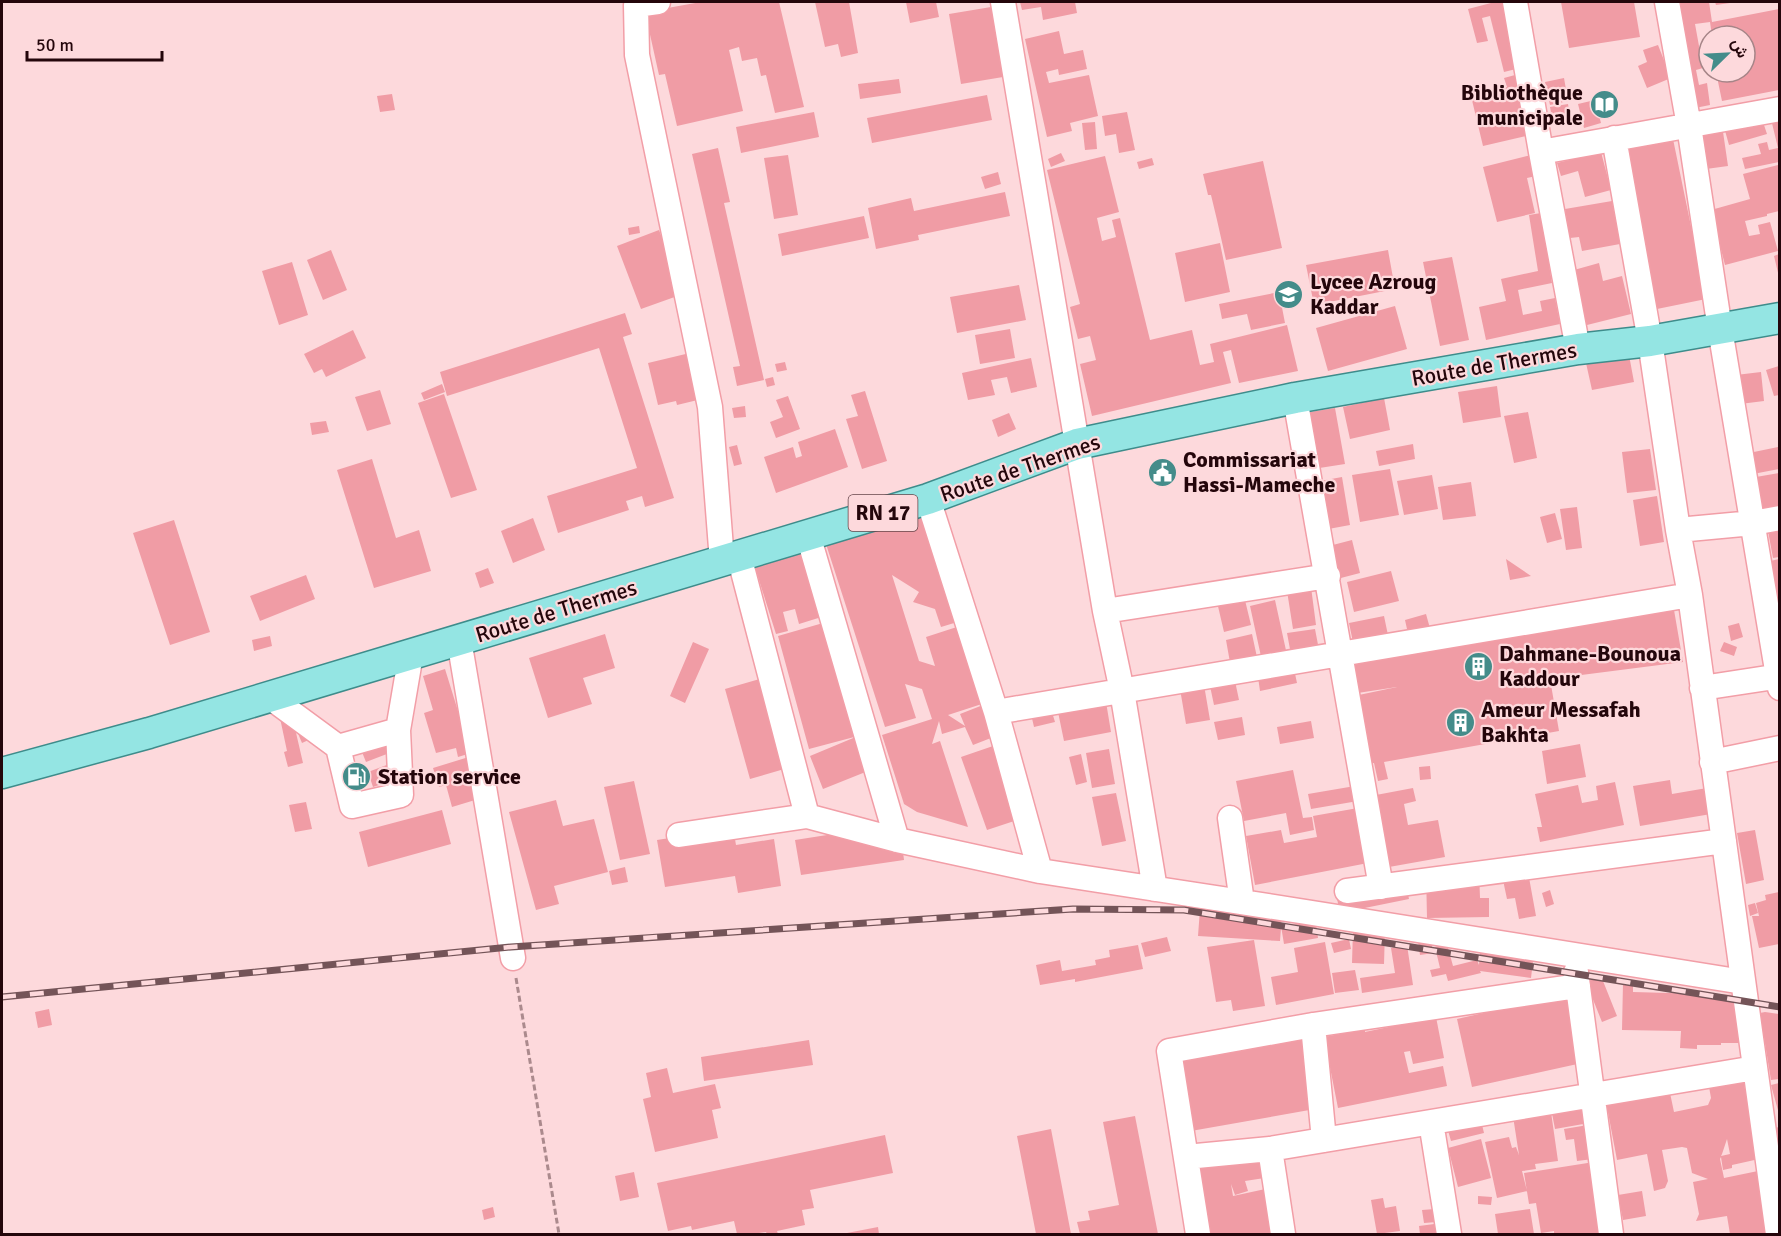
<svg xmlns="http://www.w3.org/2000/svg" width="1781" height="1236" viewBox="0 0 1781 1236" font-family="Signika,Vazirmatn,sans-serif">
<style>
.building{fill:#f09ca5;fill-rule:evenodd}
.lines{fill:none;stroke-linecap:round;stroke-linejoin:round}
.minor-casing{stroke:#f29ea7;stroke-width:27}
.major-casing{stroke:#3e8c8b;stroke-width:33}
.path{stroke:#ab8a8d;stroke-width:3;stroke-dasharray:6 3;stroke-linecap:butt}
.minor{stroke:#fff;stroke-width:24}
.major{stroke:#94e5e3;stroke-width:30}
.rail-casing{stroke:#745458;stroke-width:7}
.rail{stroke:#fdd9dc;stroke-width:4.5;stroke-dasharray:14;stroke-linecap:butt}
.labels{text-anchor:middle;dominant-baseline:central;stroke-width:4.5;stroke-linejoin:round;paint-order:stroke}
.shield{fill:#fdd9dc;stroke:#65454a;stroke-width:1.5}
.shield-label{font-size:21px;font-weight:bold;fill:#24060b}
.poi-label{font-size:22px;font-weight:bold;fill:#24060b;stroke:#fdd9dc;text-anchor:start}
.street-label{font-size:22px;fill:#24060b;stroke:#fdd9dc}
</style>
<rect width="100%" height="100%" fill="#fdd9dc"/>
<path class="building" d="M701,2H779L804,107L775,113L766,75L761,76L757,58L742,61L739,47L729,50L743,111L677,126L665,74L659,75L645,12Z
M815,2H849L858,53L841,57L838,44L825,47Z
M906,2H936L939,17L910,23Z
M1020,2H1075L1077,13L1043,20L1041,7L1022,10Z
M1490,2H1507L1524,67L1504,72L1490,16L1482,18L1488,41L1477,43L1468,9L1491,3Z
M1561,2H1634L1640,37L1569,48Z
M1678,2H1709L1712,22L1779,9V90L1722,101L1716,72H1745V36H1712L1710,22L1695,24L1703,68L1696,70L1699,85L1707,83L1710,105L1695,108Z
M1715,2H1730V3L1716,5Z
M991,7L1003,77L961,84L949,14Z
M1059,31L1064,54L1083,50L1087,69L1059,75L1058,69L1046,72L1049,83L1089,75L1098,116L1070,123L1072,131L1047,137L1025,39Z
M1709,37V52L1706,53L1703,38Z
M1658,45L1671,78L1647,88L1638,66L1647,62L1643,50Z
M1515,75L1530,135L1483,146L1471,96L1507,87L1504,78Z
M1564,78L1568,101L1550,105L1545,82Z
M899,79L901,93L860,99L858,84Z
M392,94L395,110L380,112L377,96Z
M987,95L992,120L872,143L867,118Z
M1595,100L1601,123L1584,128L1578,104Z
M1568,104L1571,121L1553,123L1550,107Z
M814,112L819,137L741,153L736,127Z
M1127,112L1135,150L1119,153L1116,134L1105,136L1102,116Z
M1779,113V162L1745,169L1742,158L1761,154L1758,144L1767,142L1769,150L1778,148L1770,115Z
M1761,116L1767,134L1729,145L1724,127Z
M1095,122L1097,149L1085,150L1082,123Z
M1722,125L1728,166L1706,169L1699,129Z
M1673,139L1706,299L1657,309L1624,148Z
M718,148L730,202L724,203L764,380L737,386L733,367L740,366L692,154Z
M1601,152L1611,190L1585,197L1578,171L1561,176L1557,163Z
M1061,153L1065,161L1051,167L1048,159Z
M788,155L798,215L774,219L764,158Z
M1531,155L1536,176L1527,178L1535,213L1497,222L1483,167Z
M1105,156L1119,212L1097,218L1102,241L1116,237L1112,220L1120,218L1150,340L1192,330L1200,365L1214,362L1210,344L1287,325L1298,371L1239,383L1231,350L1223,352L1231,383L1092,416L1080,364L1096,360L1090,336L1078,339L1070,307L1080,304L1047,170Z
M1152,158L1154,165L1139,169L1137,162Z
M1263,161L1282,248L1226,260L1217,220L1211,195H1208L1203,174Z
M1778,165L1779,172V211L1767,214V216L1745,221L1749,236L1760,234L1758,225L1770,222L1778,251L1725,265L1711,210L1750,199L1743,174Z
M998,172L1001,184L985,189L981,177Z
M1005,192L1010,216L918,235L919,240L876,249L868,208L911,198L914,211Z
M1612,201L1620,244L1582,251L1579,237L1570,238L1565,209Z
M1541,213L1552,283L1518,290L1523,315L1542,311L1540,301L1555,298L1560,324L1486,340L1479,307L1506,301L1501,279L1538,271L1529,215Z
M864,216L869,238L782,256L778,234Z
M639,226L640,233L629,235L628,228Z
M659,230L683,294L641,309L617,246Z
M1220,243L1230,292L1185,302L1175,253Z
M331,250L347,290L323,300L307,260Z
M1388,250L1395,289L1314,305L1306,265Z
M1779,254V277L1774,256Z
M1452,257L1469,340L1440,346L1423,262Z
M292,262L308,315L279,325L262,271Z
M1599,263L1603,281L1622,276L1631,314L1583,326L1574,270Z
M1019,285L1026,320L957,333L950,297Z
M1279,292L1285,323L1251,330L1247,314L1222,319L1219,304Z
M1395,306L1407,349L1328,371L1316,328Z
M625,313L632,334L623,337L674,498L645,507L642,496L626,501L629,510L558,533L547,496L637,468L599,348L447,396L440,372Z
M1010,329L1015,358L980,364L975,335Z
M353,330L366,358L326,377L322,369L314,373L304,354Z
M694,352L706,398L677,405L676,401L658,405L648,363Z
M1629,355L1634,382L1592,390L1586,363Z
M1031,358L1037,387L1011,393L1007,377L991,380L995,395L968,400L962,373Z
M785,362L787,370L777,372L775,364Z
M1779,366V395L1774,396L1766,370Z
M1761,372L1764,401L1740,404L1736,375Z
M773,377L775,385L767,387L765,379Z
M442,384L445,392L424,400L421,393Z
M1497,386L1501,417L1463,423L1458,392Z
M380,390L391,424L367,431L355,397Z
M865,391L887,461L862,469L846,419L858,416L851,395Z
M444,394L477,490L451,498L418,403Z
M788,396L800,429L776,438L770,422L783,417L776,400Z
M1384,398L1390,430L1350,439L1343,407Z
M745,406L746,417L734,418L732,408Z
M1335,408L1345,464L1313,469L1304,413Z
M1528,412L1537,458L1514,463L1504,416Z
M1009,413L1016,429L998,437L992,420Z
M326,421L329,432L312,435L310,423Z
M835,429L848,467L776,493L764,457L793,447L796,458L802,456L798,442Z
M1413,444L1415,459L1379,466L1376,451Z
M737,445L742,464L734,466L729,447Z
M1778,447L1779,469L1753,474L1749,453Z
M1650,449L1656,490L1627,493L1622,452Z
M372,459L396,538L419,530L431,571L374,588L337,470Z
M1390,469L1399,515L1360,522L1352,475Z
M1779,473V509L1762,512L1756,477Z
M1432,475L1438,509L1404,515L1397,481Z
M1342,477L1350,525L1323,530L1315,482Z
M1471,482L1476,516L1443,520L1438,487Z
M1657,496L1664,542L1640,546L1633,500Z
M1577,507L1582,548L1566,550L1560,509Z
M928,508L964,620L941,627L935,609L913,602L919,592L892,575L919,661L935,666L926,637L963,625L988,702L948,715L965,726L960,714L983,705L996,736L973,745L965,727L942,734L939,721L932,744L940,741L968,827L917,812L904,804L882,735L932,719L922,689L905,684L916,718L885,727L825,541Z
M1555,513L1562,539L1547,543L1540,517Z
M533,518L545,550L513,563L501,531Z
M174,520L210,632L170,645L133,533Z
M1779,529V557L1773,558L1768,531Z
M1352,540L1360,573L1337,579L1329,546Z
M807,545L828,615L799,624L795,609L783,612L788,631L776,634L753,561Z
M1506,559L1531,576L1510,580Z
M1779,559V600L1774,601L1766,562Z
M488,568L494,583L480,588L475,573Z
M1391,571L1399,601L1354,612L1347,582Z
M306,575L315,599L260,621L250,596Z
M1311,587L1316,625L1293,629L1287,591Z
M1244,596L1251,625L1224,632L1217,602Z
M1275,600L1287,655L1262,661L1250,606Z
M1674,610L1683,662L1550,679L1559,731L1384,762L1388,779L1378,781L1374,763L1368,764L1354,696L1397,687L1351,694L1348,656Z
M1426,614L1431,632L1409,638L1405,620Z
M1384,616L1389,640L1354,647L1349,623Z
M830,621L868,771L823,789L810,756L858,736L809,749L778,636Z
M1739,623L1743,637L1731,641L1728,626Z
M1315,629L1320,655L1292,660L1287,633Z
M605,634L615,668L583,678L592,704L548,718L529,658Z
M1252,634L1258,662L1231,668L1226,640Z
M270,636L272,646L254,651L252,640Z
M693,642L709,649L685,703L670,696Z
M1724,642L1737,647L1734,656L1720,651Z
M445,669L471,753L458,757L456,748L436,753L424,713L433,710L423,676Z
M1294,669L1297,683L1260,691L1258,677Z
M773,675L798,765L750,779L725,689Z
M1235,681L1239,700L1214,705L1210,686Z
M1204,685L1210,720L1186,724L1180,689Z
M1106,702L1111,732L1064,741L1058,712Z
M1051,709L1055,722L1034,727L1031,714Z
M292,715L294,721L306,716L315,737L302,743L294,724L303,763L288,767L284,752L287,751L280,718Z
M1242,717L1245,735L1218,740L1214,722Z
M1311,721L1314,738L1280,744L1277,727Z
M380,722L392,752L366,762L354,732Z
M1580,744L1586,777L1547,784L1542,751Z
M996,745L1023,818L987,830L961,757Z
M1109,749L1115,784L1092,788L1086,753Z
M1081,754L1087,782L1076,785L1069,757Z
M472,756L485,797L452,807L446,785L439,787L433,768Z
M392,763L397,779L373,787L368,772Z
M1430,766L1431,779L1420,780L1419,767Z
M1293,770L1303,818L1312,817L1314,830L1290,835L1286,813L1244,821L1236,781Z
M1670,780L1672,794L1707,788L1711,814L1640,826L1633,786Z
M634,781L650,854L620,860L604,787Z
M1615,782L1624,825L1540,842L1537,827H1542L1535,794L1578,785L1582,803L1598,800L1596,786Z
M1355,786L1358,801L1311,809L1308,794Z
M1413,788L1416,801L1404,804L1408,825L1438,820L1445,857L1389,867L1376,795Z
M1116,793L1126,841L1102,846L1092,797Z
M556,800L563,826L594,819L608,872L554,886L559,904L536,910L509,812Z
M306,802L312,829L295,832L289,805Z
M1358,808L1368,863L1255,885L1246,836L1281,830L1284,843L1317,837L1313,816Z
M442,810L451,844L368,867L359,832Z
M733,828L736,845L774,839L781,886L738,893L735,876L665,887L657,840Z
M872,828L875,848L902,844L904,860L801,875L795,840Z
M1755,830L1764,880L1746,884L1737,833Z
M1526,861L1536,916L1519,919L1515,898L1507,899L1500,866Z
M625,867L628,882L612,885L609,871Z
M1479,871L1480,898H1489V917L1427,918L1426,872Z
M1404,875L1409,899L1340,913L1335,889Z
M1550,890L1554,904L1546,907L1542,893Z
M1779,892V944L1759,948L1752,916H1759L1756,903L1766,900L1765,895Z
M1755,903L1758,913L1750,916L1748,905Z
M1200,909L1282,914L1280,941L1198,936Z
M1316,922L1318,938L1284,944L1281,926Z
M1353,929L1385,930L1384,964L1352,963Z
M1167,937L1171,951L1145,957L1141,943Z
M1349,939L1351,949L1334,953L1331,943Z
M1431,939L1433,953L1420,955L1418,941Z
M1254,940L1265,1006L1233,1011L1231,1000L1216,1002L1207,947Z
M1325,942L1334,994L1276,1005L1271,977L1298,972L1294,948Z
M1447,944L1453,966L1477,960L1479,965L1480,953L1533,961L1531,978L1480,971L1481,973L1448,981L1446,974L1432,977L1430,970L1440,968L1435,947Z
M1138,945L1143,969L1075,982V979L1040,985L1036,965L1060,960L1062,971L1096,965L1095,960L1110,957L1109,950Z
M1407,945L1413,985L1362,993L1360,978L1395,973L1391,948Z
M1355,970L1359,990L1335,993L1332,973Z
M1601,976L1617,1016L1602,1022L1586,982Z
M1623,983H1633V992L1741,995L1739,1043H1721V1045H1697V1049L1680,1048L1681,1031L1622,1030Z
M1567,994L1582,1063L1472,1087L1457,1019Z
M49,1009L52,1025L38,1028L35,1012Z
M1765,1012L1779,1014V1079L1771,1080L1760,1013Z
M1436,1017L1444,1058L1413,1064L1410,1051L1404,1052L1409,1073L1443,1066L1447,1086L1338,1108L1324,1037L1365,1029V1032Z
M1302,1038L1315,1109L1191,1131L1178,1061Z
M809,1040L813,1065L704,1081L701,1057Z
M1740,1064L1759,1159L1732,1165V1168L1723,1170L1721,1157L1720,1159L1724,1178L1758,1171L1771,1234H1730L1727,1216L1696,1221L1699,1214L1693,1182L1708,1179L1692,1173L1687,1148L1682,1147L1662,1150L1668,1181L1665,1188L1654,1191L1647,1154L1617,1160L1603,1086L1666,1074L1674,1112L1708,1105L1711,1098L1706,1070ZM1727,1139L1730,1154L1721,1156L1722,1154Z
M667,1068L673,1093L715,1084L721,1108L712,1110L718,1138L655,1152L643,1099L651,1097L646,1073Z
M1779,1083V1114L1771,1085Z
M1581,1088L1589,1123L1555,1129L1549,1098L1558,1161L1535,1164L1536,1169L1522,1171L1527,1191L1497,1198L1485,1142L1509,1137L1512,1148L1516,1147L1519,1155L1510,1097L1548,1091Z
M1477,1104L1484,1133L1451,1141L1443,1113Z
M1135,1116L1158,1234H1080L1077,1222L1090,1220L1088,1211L1119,1205L1103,1122Z
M1588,1125L1593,1159L1577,1161L1574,1139L1566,1140L1564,1129Z
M1779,1127V1144L1775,1128Z
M1051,1129L1071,1234H1036L1017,1136Z
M885,1135L893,1173L810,1190L814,1208L802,1210L805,1225L777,1231L778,1234H767L766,1232L752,1234H737L734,1221L692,1230L691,1226L668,1231L657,1183Z
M1263,1137L1271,1177L1245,1181L1248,1191L1235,1195L1231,1184L1233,1196L1270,1188L1279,1234H1205L1188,1152Z
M1481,1139L1491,1178L1458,1187L1448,1148Z
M1594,1162L1605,1234H1554V1231L1541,1233L1536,1203L1529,1204L1524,1173Z
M634,1172L639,1197L620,1201L615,1176Z
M1642,1191L1646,1216L1623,1220L1618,1195Z
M1478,1196L1492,1197L1491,1205L1478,1204Z
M1383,1198L1385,1208L1396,1206L1400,1231L1377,1234L1371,1200Z
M493,1207L495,1217L484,1220L482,1210Z
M1435,1209L1437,1222L1424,1223L1422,1210Z
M1530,1209L1534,1234H1498L1495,1214Z
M1442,1223L1443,1234H1420L1419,1226Z
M878,1227L879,1234H847V1233Z"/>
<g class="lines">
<defs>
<path id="minor" d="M658,2L636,5L637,55L710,407L722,561
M1003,2L1105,611L1122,691L1155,889
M1515,2L1541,152L1578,349
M1667,2L1689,126L1720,329L1780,688
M1614,138L1650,341L1678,530L1690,595L1778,1234
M1541,152L1780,109
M1295,398L1381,887
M928,499L996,712L1040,871
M1678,530L1753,523L1780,518
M808,535L897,840
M739,556L807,816
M1105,611L1328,576
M459,640L513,958
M1702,688L1780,676
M270,697L338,747L398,730L411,654
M996,712L1690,595
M338,747L352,806L401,795L398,730
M1712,762L1780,748
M1230,818L1242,902
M679,835L807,816L897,840L1040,871L1306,912L1743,982
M1347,891L1724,841
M1576,972L1611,1234
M1313,1025L1324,1140
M1431,1122L1449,1234
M1270,1149L1283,1234
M1186,1157L1270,1149L1755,1068
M1198,1234L1169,1051L1313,1025L1578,986"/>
<path id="major" d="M2,773L149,733L928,499L1077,444L1295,398L1578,349L1650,341L1780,318"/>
</defs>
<use href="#minor" class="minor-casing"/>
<use href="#major" class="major-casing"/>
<path class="path" d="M516,978L559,1234"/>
<use href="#minor" class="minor"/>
<use href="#major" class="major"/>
<defs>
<path id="rail" d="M2,997L511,947L1073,909L1184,910L1780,1007"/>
</defs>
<use href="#rail" class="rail-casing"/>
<use href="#rail" class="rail"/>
</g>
<defs>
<symbol id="library-disc" viewBox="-11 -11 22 22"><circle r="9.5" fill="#448c8a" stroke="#fdd9dc"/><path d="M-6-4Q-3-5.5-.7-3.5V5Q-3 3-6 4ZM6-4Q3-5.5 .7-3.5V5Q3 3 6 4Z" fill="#fff"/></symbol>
<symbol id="school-disc" viewBox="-11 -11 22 22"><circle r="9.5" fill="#448c8a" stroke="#fdd9dc"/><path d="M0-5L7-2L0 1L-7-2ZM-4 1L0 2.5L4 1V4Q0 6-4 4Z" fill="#fff"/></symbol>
<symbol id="civic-disc" viewBox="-11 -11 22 22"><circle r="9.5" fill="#448c8a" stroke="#fdd9dc"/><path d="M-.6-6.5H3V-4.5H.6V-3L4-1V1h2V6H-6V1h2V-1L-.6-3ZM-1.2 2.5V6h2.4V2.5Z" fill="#fff"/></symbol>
<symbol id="building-disc" viewBox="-11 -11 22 22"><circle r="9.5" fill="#448c8a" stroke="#fdd9dc"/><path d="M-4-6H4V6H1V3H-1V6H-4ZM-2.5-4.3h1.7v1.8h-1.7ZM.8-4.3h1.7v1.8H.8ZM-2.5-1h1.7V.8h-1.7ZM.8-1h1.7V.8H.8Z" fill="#fff"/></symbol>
<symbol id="fuel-disc" viewBox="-11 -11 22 22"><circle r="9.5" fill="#448c8a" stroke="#fdd9dc"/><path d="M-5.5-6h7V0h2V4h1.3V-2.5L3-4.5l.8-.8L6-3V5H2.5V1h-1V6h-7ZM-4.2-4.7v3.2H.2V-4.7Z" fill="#fff"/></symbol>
</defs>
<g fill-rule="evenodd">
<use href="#library-disc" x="1588" y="88" width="33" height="33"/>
<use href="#school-disc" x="1272" y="278" width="33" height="33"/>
<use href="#civic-disc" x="1146" y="456" width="33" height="33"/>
<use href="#building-disc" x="1462" y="650" width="33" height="33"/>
<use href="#building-disc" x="1444" y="706" width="33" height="33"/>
<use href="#fuel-disc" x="340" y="760" width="33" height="33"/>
</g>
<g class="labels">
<rect class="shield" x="848.5" y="495" width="69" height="36" rx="4.5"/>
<g class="shield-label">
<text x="883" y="513">RN 17</text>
</g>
<g class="poi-label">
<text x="1583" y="92" text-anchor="end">Bibliothèque<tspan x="1583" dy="25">municipale</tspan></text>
<text x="1310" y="281">Lycee Azroug<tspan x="1310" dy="25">Kaddar</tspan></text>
<text x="1183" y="459">Commissariat<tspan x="1183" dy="25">Hassi-Mameche</tspan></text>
<text x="1499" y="653">Dahmane-Bounoua<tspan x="1499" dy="25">Kaddour</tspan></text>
<text x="1481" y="709">Ameur Messafah<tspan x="1481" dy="25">Bakhta</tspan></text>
<text x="378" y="776">Station service</text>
</g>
<g class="street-label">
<text transform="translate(1494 364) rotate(-10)">Route de Thermes</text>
<text transform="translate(1020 468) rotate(-19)">Route de Thermes</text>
<text transform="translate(556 611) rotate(-17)">Route de Thermes</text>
</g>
</g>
<rect width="1781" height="1236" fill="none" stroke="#24060b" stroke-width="6"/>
<g transform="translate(1727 54) rotate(66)"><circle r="28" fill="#fdd9dc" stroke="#a68588" stroke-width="1.5"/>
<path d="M0-4.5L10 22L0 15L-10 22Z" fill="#448c8a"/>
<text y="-9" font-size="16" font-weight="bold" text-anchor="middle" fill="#24060b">ش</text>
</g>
<path d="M27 51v9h135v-9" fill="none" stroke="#24060b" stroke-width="3"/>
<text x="36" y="51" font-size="18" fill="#24060b" stroke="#fdd9dc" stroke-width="4.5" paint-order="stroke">50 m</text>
</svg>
